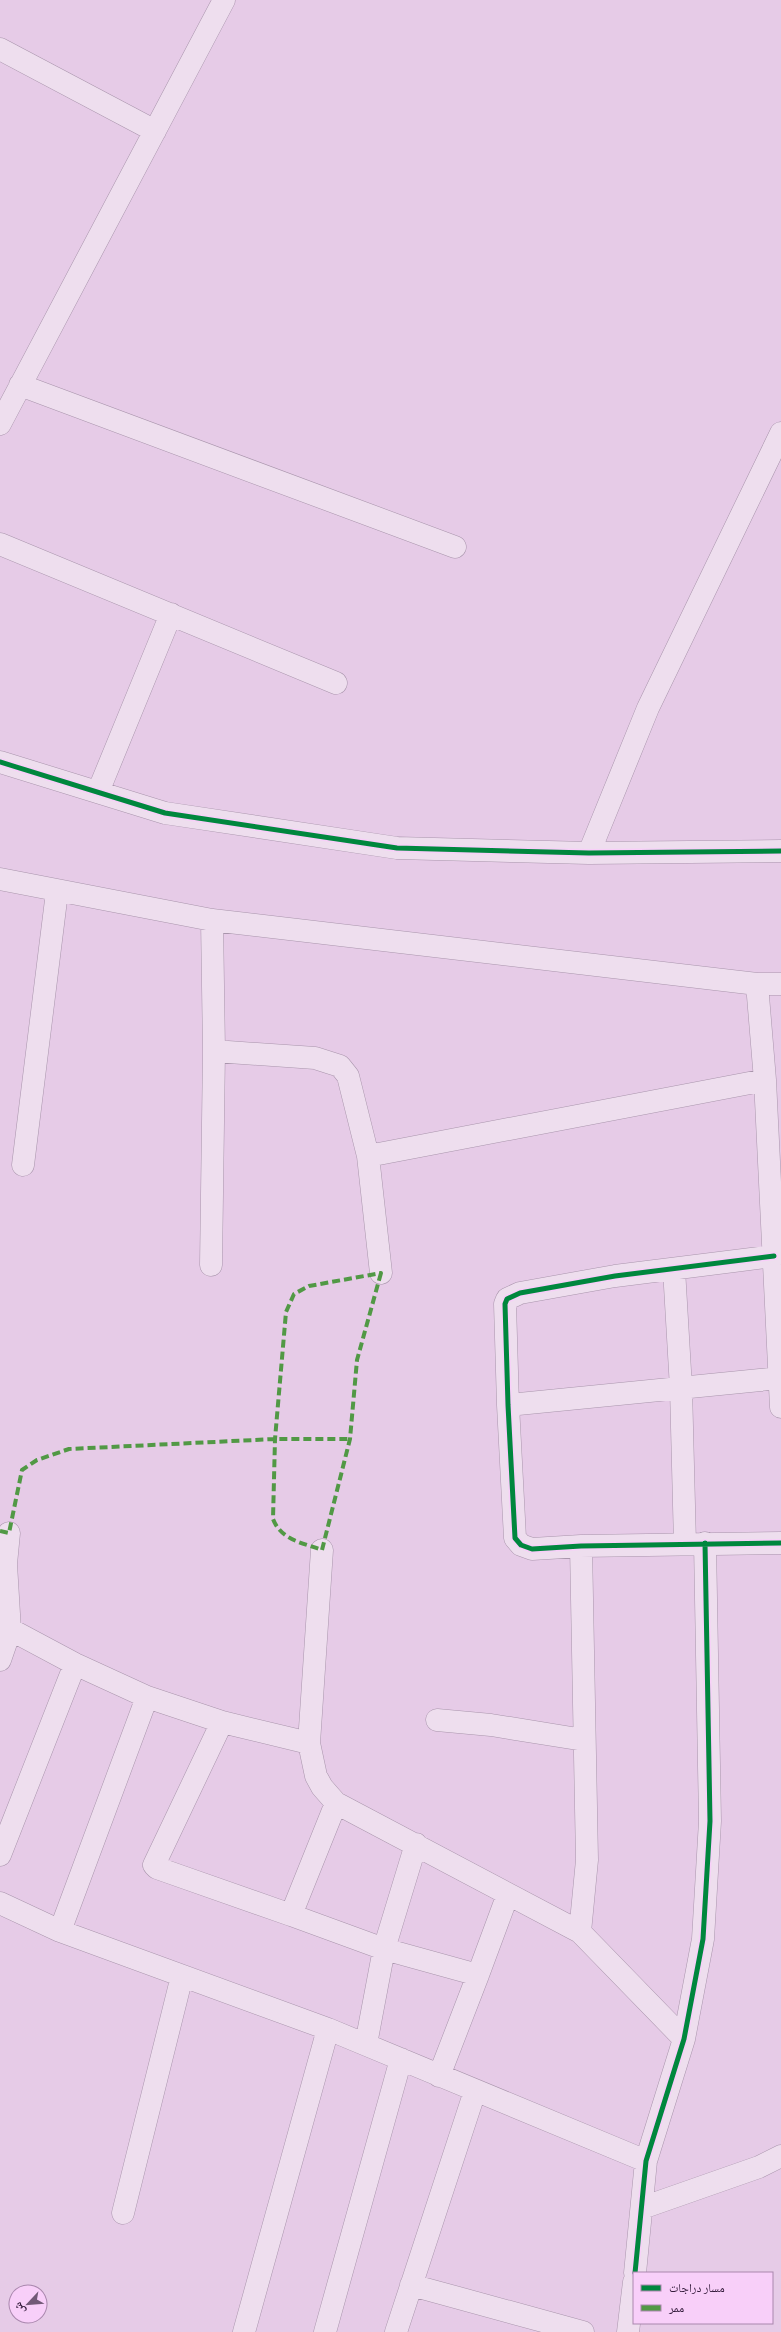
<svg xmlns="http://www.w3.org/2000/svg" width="781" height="2332" viewBox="0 0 781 2332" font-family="'Crimson Pro','Noto Naskh Arabic',serif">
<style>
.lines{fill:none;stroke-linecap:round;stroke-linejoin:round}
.street-casing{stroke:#a995ac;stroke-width:23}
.street{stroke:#eedeee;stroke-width:22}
.quiet{stroke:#519945;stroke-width:4;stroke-dasharray:8 4;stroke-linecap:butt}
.cycleway-casing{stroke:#f8cff9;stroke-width:8}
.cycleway{stroke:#00873e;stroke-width:5}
</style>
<rect width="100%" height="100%" fill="#e6cbe7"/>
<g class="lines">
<defs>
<path id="street" d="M0,49L155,131
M20,385L455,547
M0,424L224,0
M0,544L336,683
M0,762L165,813L397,848L589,853L781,851
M98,792L171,614
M589,853L648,708L781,433
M0,879L212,920L757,984H781
M757,984L765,1080L781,1407
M214,1051L315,1058L340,1066L348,1076L368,1156L381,1273
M368,1156L765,1080
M23,1165L57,892
M774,1256L615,1276L520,1293L507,1299L505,1304L508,1405L515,1538L521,1545L532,1549L581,1546L781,1543
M211,1265L214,1051L212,920
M674,1269L681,1388L685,1544
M508,1405L780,1378
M322,1550L309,1743L316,1776L322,1787L336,1803L580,1932L684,2039
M0,1624L75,1664L147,1697L222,1722L309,1743
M0,1660L10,1631L6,1564L9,1533
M437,1720L491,1725L584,1740
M222,1722L154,1865L157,1868L291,1915
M336,1803L291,1915L384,1949L478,1975L439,2076
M0,1855L75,1664
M0,1903L60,1931L328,2029L646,2161
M60,1931L147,1697
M580,1932L587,1860L581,1546
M478,1975L508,1894
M366,2044L384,1949L416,1844
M642,2208L759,2167L781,2156
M123,2213L182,1976
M635,2273L646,2161L684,2039L703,1939L710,1821L705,1543
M411,2285L583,2332
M244,2332L328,2029
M325,2332L401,2059
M396,2332L475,2091
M628,2332L634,2282"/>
</defs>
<use href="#street" class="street-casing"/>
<use href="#street" class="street"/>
<path class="quiet" d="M381,1273L357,1360L350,1439L322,1550C303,1543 281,1540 273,1519L275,1439L286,1312L294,1294L309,1286Z
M0,1531L9,1533L22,1470L37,1460L69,1449L275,1439H350"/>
<defs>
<path id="cycleway" d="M0,762L165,813L397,848L589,853L781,851
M774,1256L615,1276L520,1293L507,1299L505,1304L508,1405L515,1538L521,1545L532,1549L581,1546L781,1543
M635,2273L646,2161L684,2039L703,1939L710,1821L705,1543"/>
</defs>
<use href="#cycleway" class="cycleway-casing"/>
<use href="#cycleway" class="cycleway"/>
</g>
<rect x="633" y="2272" width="140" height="52" fill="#f8cff9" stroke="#a987ad"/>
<rect x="641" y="2285" width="20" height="6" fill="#00873e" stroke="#a987ad"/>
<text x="669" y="2292" font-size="12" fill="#331b3b">مسار دراجات</text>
<rect x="641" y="2305" width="20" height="6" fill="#519945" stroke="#a987ad"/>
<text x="669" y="2312" font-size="12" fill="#331b3b">ممر</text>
<g transform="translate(28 2304) rotate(244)"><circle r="19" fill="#f8cff9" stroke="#a987ad"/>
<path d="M0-3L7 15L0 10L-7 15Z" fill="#725977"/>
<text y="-6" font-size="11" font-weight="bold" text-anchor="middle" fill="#331b3b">ش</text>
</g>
</svg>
